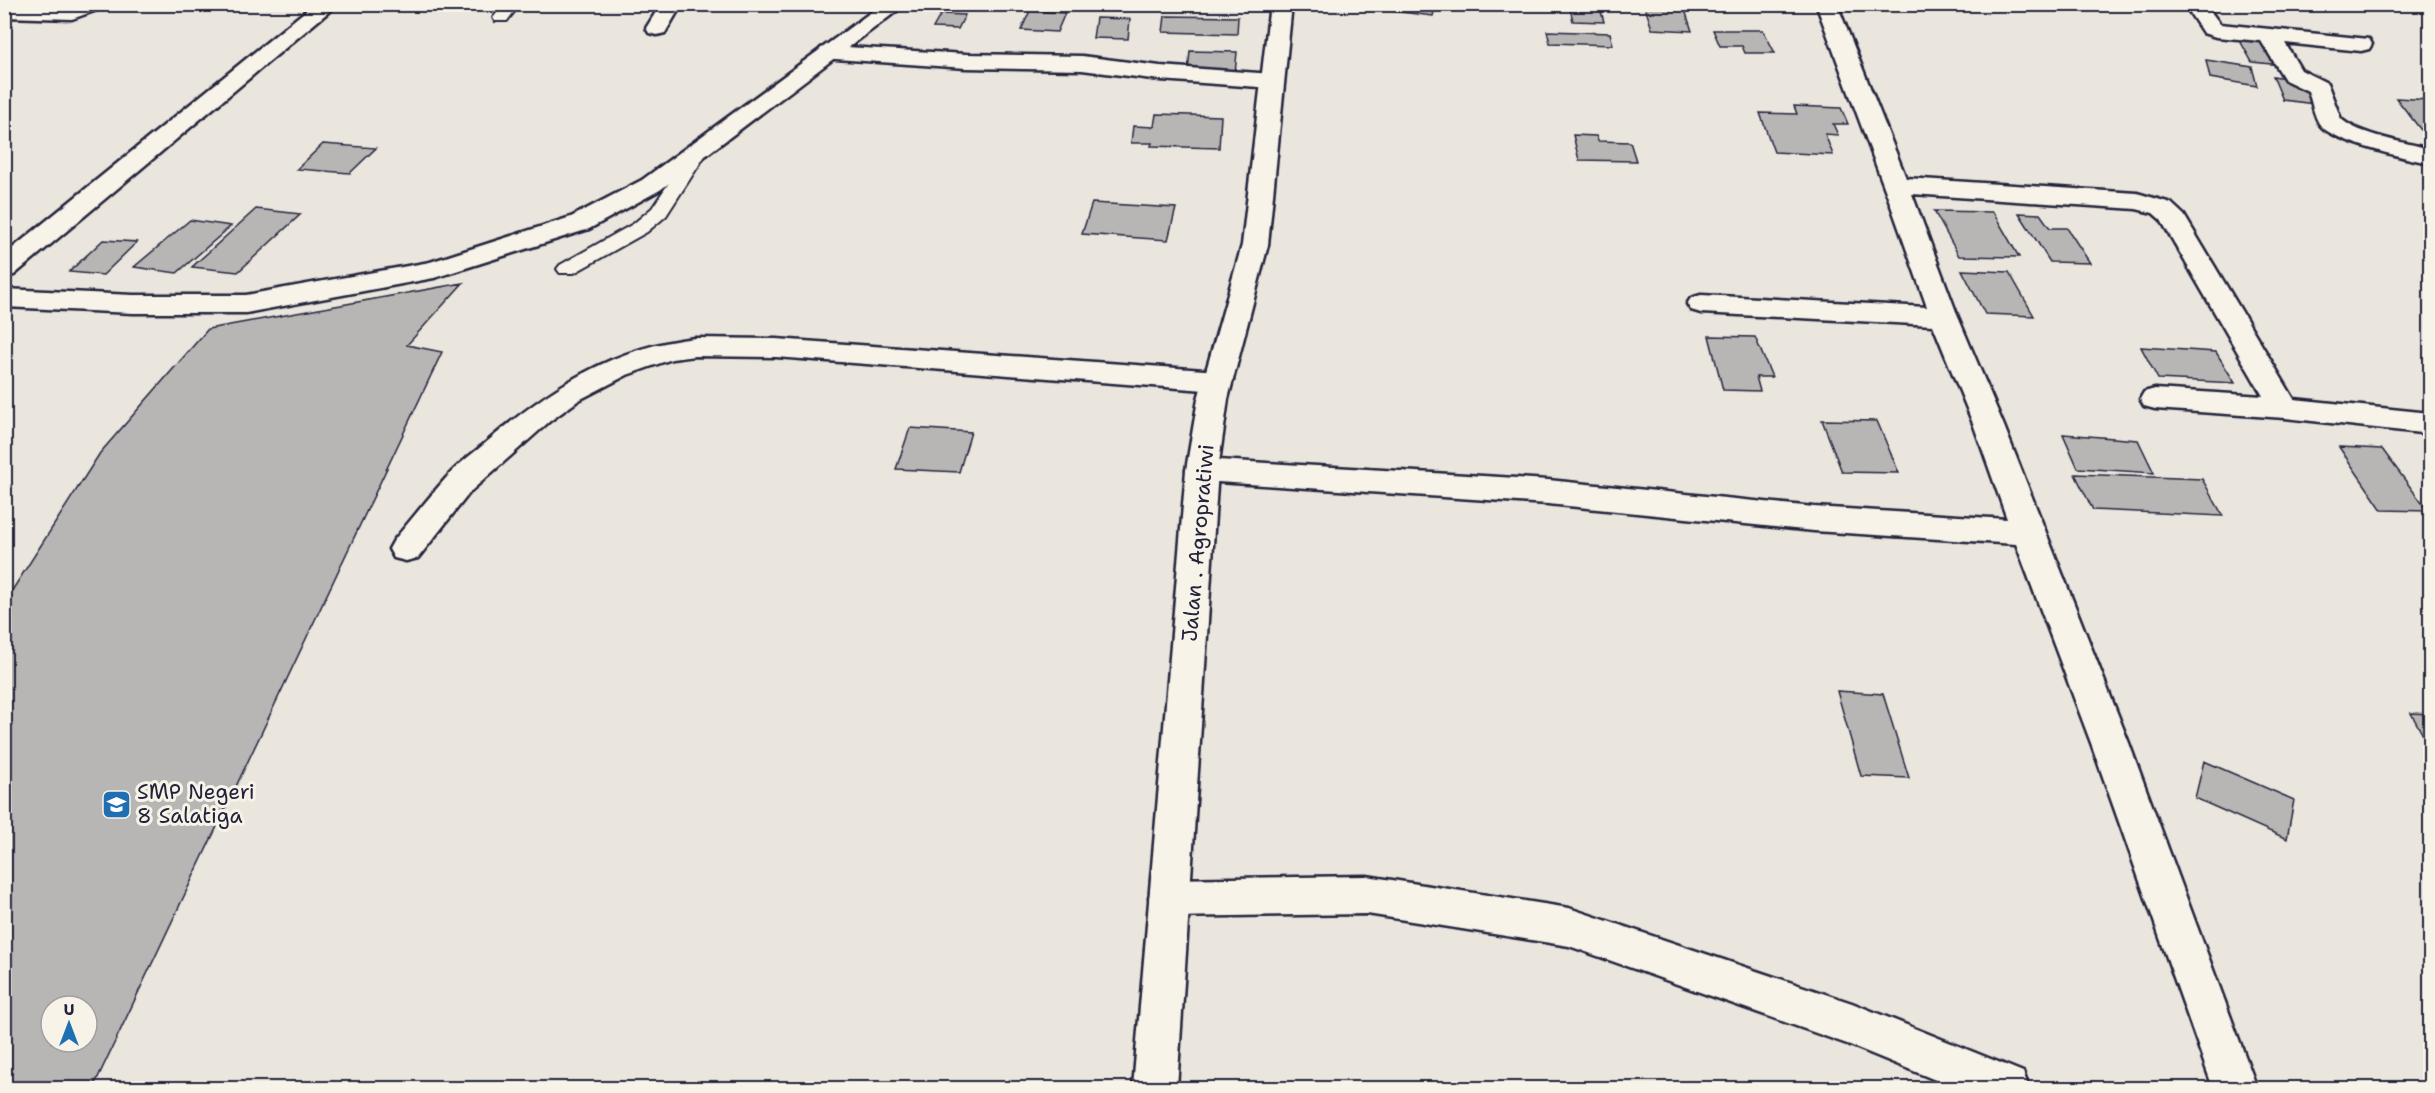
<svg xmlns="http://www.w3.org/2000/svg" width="2435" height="1093" viewBox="0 0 2435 1093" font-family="'Shantell Sans',sans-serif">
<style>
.building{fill:#b8b6b5;stroke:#22223b;stroke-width:1.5;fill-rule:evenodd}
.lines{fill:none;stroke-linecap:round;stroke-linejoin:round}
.lane-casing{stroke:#22223b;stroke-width:4}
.street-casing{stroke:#22223b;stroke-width:5}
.secondary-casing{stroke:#22223b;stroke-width:5}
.lane{fill:#f7f3e8;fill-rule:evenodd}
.street{fill:#f7f3e8;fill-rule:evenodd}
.secondary{fill:#f7f3e8;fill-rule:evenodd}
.labels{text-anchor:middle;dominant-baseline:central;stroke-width:6;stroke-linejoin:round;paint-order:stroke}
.street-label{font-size:21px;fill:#22223b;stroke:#f7f3e8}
.poi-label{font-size:21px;fill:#22223b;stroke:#f7f3e8;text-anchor:start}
</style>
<rect width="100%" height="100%" fill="#eae6de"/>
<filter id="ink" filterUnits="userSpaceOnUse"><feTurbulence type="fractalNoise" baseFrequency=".0167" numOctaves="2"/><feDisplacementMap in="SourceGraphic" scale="12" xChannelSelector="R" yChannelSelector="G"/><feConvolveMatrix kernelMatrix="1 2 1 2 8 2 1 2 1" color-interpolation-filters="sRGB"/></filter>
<g filter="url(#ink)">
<path class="building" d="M1386,4H1436L1433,16L1384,10Z
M1569,4H1599L1604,22L1573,21Z
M1644,4H1683L1692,31L1652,29Z
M1030,11L1065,13L1057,32L1021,30Z
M941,14L965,15L958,29L933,28Z
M1165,16L1238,17L1237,34L1163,32Z
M1096,18L1130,19L1128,39L1093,38Z
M1713,30H1763L1775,53H1745L1742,46H1720Z
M1547,31L1610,33L1613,45L1550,43Z
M2239,39L2269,42L2282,65L2252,62Z
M1190,51L1237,52L1235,73L1188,72Z
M2206,60L2252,67L2257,86L2210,78Z
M2273,76L2305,81L2315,104L2283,100Z
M2396,98L2430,100V130H2421Z
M1794,106L1841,108L1848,124H1833L1838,135L1825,134L1833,155L1774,152L1760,113L1797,114Z
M1156,114L1221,116L1219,148L1151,146L1152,143H1131L1133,126L1154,127Z
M1573,135L1596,136L1598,141L1630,142L1636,161L1579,160Z
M323,144L376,148L350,173L297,169Z
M1092,203L1176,208L1168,240L1082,234Z
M256,209L301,214L238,272L192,267Z
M1934,211L1993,212L2019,257L1959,256Z
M2019,213L2040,214L2050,228H2067L2090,263L2050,262Z
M190,220L231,226L177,273L134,267Z
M103,240L137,242L103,275L69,272Z
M1962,270L2009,272L2034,316L1985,314Z
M463,283L407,345L442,352L93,1088H4V603L100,453L208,329ZM51,1006H87V1042H51Z
M1709,336L1755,337L1772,377H1756L1760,391L1723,390Z
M2141,347L2216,352L2235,383L2158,379Z
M1822,420L1877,421L1899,473L1842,472Z
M910,428L971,432L959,472L896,469Z
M2063,434L2138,440L2154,473L2078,468Z
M2339,447L2382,449L2428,511L2382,510Z
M2075,474L2202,479L2223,516L2093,510Z
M1837,691L1883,694L1909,778L1861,776Z
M2411,713L2430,714V748Z
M2204,761L2294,800L2287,839L2195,798Z"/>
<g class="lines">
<defs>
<path id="lane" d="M504,4H520L507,21H495L493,18Z
M699,146L705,147L708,151L666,216L647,232L574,273H560L557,269L560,265L633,224L652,208L693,147Z"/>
<path id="street" d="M73,4H102L100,9L72,19L4,17V5L69,6Z
M314,4H338L14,275L4,277V255Z
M661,4H682L665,33L657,35L649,33L646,28Z
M1816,4H1837L1906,178L2137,193L2171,203L2184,215L2294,399L2430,413V434L2285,418L2155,409L2144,406L2140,399L2144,392L2155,389L2263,396L2161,220L2153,213L2136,209L1912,194L1958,317L2004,426L2129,743L2257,1088H2213L2091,743L2016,544L1814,531L1548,504L1202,481L1191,478L1186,470L1191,462L1202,459L1548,480L1814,507L2007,519L1974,426L1933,325L1701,313L1691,310L1687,304L1691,298L1701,295L1927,307L1889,200Z
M2184,4H2205L2220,24L2369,39L2372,44L2369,49L2361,51L2285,43L2301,70L2327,83L2341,119C2361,136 2405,142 2430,149V163C2408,159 2335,142 2321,126C2314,118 2312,102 2308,91L2285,80L2261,41L2216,37L2203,33Z
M829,46L966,54L1082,56L1160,66L1273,74L1281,76L1284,81L1281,86L1273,88L1160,80L1082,70L966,68L821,58L818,53L821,48Z
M695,338L776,339L1218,371L1228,374L1233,381L1228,388L1218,391L776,357L695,356L672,359L627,375L579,400L550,421L471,491L418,558L406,561L394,558L389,549L394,540C412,519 429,497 447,477C459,463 475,452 489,440C550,388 613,347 695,338Z
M1367,876L1569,908L1852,1003L2023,1072L2029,1088H1955L1850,1045L1569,946L1367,914L1169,917L1155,911L1149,898L1155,885L1169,879Z"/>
<path id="secondary" d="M882,4H906L660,190L589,229L434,278L246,313H133L4,307V289L133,295H246L430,262L571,217L642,180Z
M1270,4H1292L1268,245L1228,399L1218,470L1177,1088H1133L1186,470L1198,399L1242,245Z"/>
</defs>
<use href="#lane" class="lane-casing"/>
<use href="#street" class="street-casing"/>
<use href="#secondary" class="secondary-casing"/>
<use href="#lane" class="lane"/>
<use href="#street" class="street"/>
<use href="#secondary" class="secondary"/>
</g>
</g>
<defs>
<symbol id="school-square" viewBox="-11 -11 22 22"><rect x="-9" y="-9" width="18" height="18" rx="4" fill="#1f6fb2" stroke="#f7f3e8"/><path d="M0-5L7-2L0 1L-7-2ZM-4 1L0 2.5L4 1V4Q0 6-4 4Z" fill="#fff"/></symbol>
</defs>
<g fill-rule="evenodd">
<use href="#school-square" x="100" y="788" width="33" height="33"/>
</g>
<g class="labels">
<g class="street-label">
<text transform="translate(1198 543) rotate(-85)">Jalan . Agropratiwi</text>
</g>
<g class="poi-label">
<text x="137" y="792">SMP Negeri<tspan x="137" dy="24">8 Salatiga</tspan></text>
</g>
</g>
<rect width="2435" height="1093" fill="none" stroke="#f7f3e8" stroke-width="24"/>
<rect x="12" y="12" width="2411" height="1069" fill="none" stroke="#22223b" stroke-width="2" filter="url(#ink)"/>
<g transform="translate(69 1024)"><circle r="28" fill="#f7f3e8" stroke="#a29fa3" stroke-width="1.5"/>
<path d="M0-4.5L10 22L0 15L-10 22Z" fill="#1f6fb2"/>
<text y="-9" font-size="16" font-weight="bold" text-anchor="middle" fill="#22223b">U</text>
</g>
</svg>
